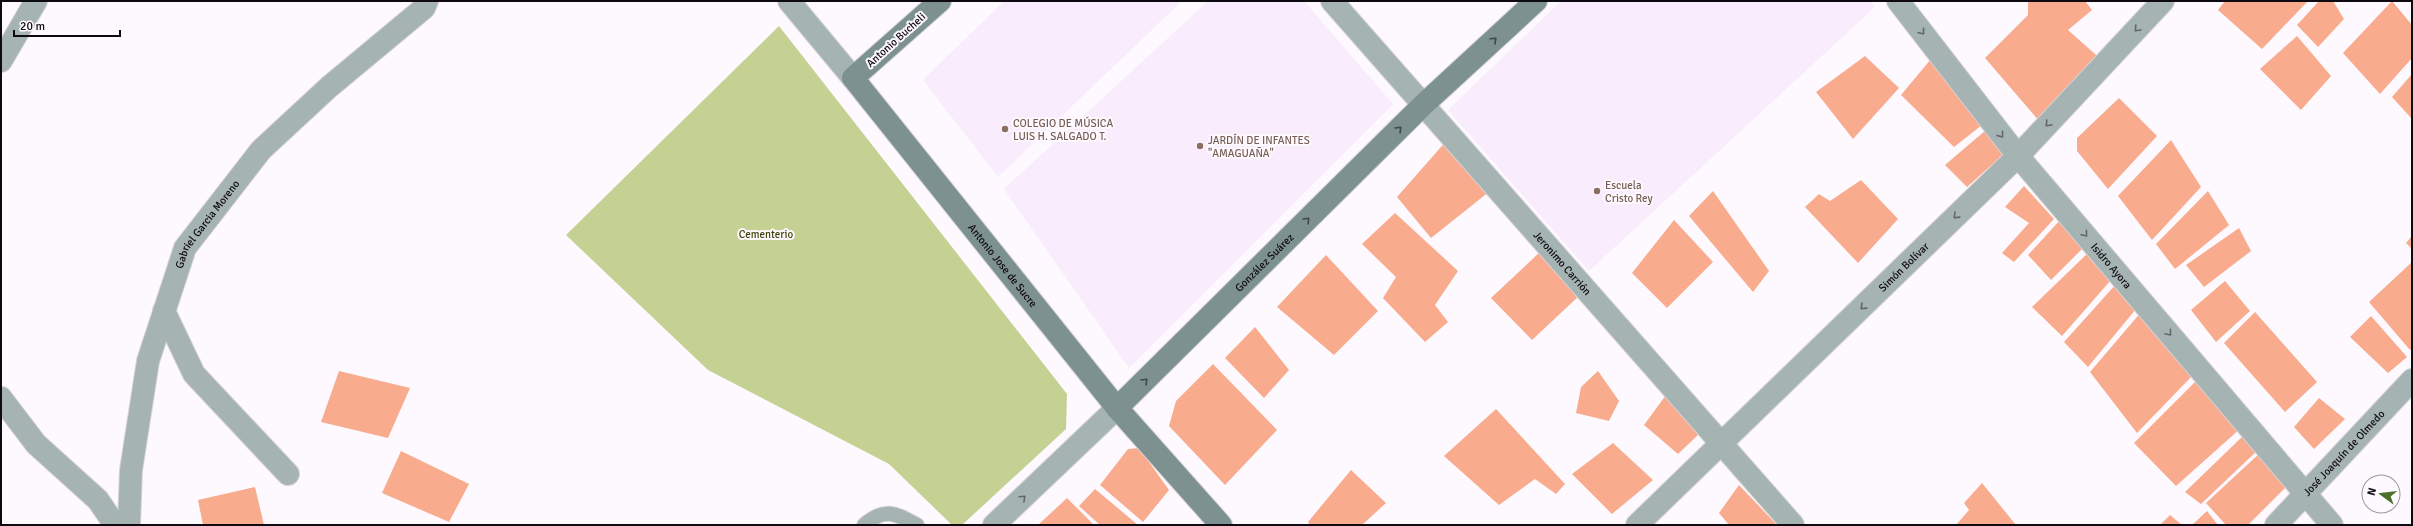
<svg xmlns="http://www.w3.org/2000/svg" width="2413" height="526" viewBox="0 0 2413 526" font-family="Signika,sans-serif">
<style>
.built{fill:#f8ecfd}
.green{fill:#c5d093}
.building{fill:#f9ab8d}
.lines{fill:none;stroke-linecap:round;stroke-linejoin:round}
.lane-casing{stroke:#d7d3d8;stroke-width:16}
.street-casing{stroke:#d7d3d8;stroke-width:24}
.secondary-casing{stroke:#d7d3d8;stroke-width:24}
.lane{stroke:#a5b3b3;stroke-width:14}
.street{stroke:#a5b3b3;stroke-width:22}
.secondary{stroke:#7c9190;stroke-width:22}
.oneway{stroke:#62676a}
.oneway2{stroke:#40474a}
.education-dot{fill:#8d6e63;stroke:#fdf9fe;stroke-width:1.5}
.labels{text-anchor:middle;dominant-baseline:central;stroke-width:4;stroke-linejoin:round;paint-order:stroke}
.street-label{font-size:11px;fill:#0f0a11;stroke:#fdf9fe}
.education-label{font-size:11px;fill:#785e54;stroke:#fdf9fe;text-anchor:start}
.park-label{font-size:11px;fill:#3d4408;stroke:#fdf9fe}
</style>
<rect width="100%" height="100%" fill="#fdf9fe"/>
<path class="built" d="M1004,1H1182L998,177L923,80Z
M1208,1H1304L1393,104L1129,368L1004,189Z
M1561,1H1870L1875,7L1589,271L1448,110Z"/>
<path class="green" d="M779,26L1067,394L1066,429L962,525H952L889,464L708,370L566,235Z"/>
<path class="building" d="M2028,1H2085L2092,10L2068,30L2105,63L2040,122L1985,58L2028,15Z
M2225,1H2308L2262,49L2218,10Z
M2319,1H2333L2344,19L2318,47L2297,25Z
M2392,1L2412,25V58L2380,94L2343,53Z
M2297,36L2331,76L2301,110L2260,69Z
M1865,56L1899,88L1853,139L1816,92Z
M1931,59L1982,125L1954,147L1901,95Z
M2412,74V119L2392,97Z
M2119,98L2157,136L2108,189L2077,151V138Z
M1986,130L2005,153L1967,187L1945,165Z
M1448,139L1490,191L1431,238L1397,197Z
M2171,140L2201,187L2152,240L2118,196Z
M1861,180L1898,219L1858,263L1805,207L1819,194L1830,201Z
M2024,186L2054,219L2014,262L2002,253L2029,223L2005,207Z
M1713,191L1769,271L1753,292L1689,216Z
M2208,191L2229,225L2175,269L2156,244Z
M1395,213L1458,271L1435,305L1448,322L1425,342L1383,298L1396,277L1362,244Z
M2061,219L2086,245L2051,280L2028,255Z
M1674,220L1713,262L1667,308L1632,273Z
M2239,228L2251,251L2204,287L2186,265Z
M2412,236V249L2406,243Z
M2090,251L2111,280L2062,336L2032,307Z
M1540,252L1580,295L1532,340L1491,298Z
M1326,255L1378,311L1334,355L1277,307Z
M2412,262V348L2410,350L2369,302Z
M2225,281L2250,311L2216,342L2191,310Z
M2117,283L2136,309L2088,367L2064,342Z
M2142,311L2194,374L2137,433L2090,372Z
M2255,312L2317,382L2285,412L2224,343Z
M2371,316L2407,357L2388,373L2350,337Z
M1255,327L1289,370L1264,398L1225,358Z
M1213,364L1277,430L1225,485L1169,426L1176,401Z
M339,371L410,388L388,438L321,422Z
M1598,371L1619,401L1609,421L1576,413L1581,387Z
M2197,380L2241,428L2176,486L2134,443Z
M1666,395L1700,433L1678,454L1644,425Z
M2319,398L2345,419L2314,449L2294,427Z
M1496,409L1565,484L1556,494L1535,479L1499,505L1444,456Z
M2245,434L2259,449L2201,504L2185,492Z
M1613,443L1653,480L1612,514L1572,474Z
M1139,448L1169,490L1143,522L1100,485L1128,449Z
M401,451L469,484L449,522L382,493Z
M2261,452L2288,485L2248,525H2226L2206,503Z
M1351,470L1386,503L1362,525H1310L1308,522Z
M1982,483L2016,525H1956L1969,510L1964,503Z
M1739,485L1777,525H1729L1719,513Z
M255,487L264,525H203L198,500Z
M1095,489L1138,525H1100L1079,506Z
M1067,498L1094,525H1038Z
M2207,511L2218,525H2192Z
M2170,515L2182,525H2160Z"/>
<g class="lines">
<defs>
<path id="lane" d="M864,525C885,507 895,513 917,525"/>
<g id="street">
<path d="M789,1L853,78"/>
<path id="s1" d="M1332,1L1793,525"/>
<path id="s2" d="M1898,1L2018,156L2332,525"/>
<path d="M1,61L36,1"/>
<path d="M164,311L194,374L288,474"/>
<path d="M1,398L36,444L98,500L115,525"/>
<path id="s3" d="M129,525L131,470L148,361L185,248L261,150L329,87L424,8L427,1"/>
<path d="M994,525L1117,408"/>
<path id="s4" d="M1637,525L2018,156L2163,1"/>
<path id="s5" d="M2276,525L2412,380"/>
</g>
<g id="secondary">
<path id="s6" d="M940,1L853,78L1117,408L1221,525"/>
<path id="s7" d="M1117,408L1423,105L1536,1"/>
</g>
</defs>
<use href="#lane" class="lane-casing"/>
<use href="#street" class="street-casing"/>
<use href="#secondary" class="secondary-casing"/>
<use href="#lane" class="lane"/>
<use href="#street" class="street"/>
<use href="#secondary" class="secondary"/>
</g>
<defs><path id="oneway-chevron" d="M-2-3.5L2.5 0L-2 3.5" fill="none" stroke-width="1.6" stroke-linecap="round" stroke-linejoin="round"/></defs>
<g class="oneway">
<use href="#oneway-chevron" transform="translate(2137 29) rotate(133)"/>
<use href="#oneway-chevron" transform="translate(1922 32) rotate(52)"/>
<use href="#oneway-chevron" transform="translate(2048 124) rotate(133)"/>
<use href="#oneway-chevron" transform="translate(2001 135) rotate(52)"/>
<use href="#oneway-chevron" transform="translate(1956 216) rotate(136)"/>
<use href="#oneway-chevron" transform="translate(2085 234) rotate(50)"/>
<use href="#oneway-chevron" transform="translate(1863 307) rotate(136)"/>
<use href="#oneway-chevron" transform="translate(2169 333) rotate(50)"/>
<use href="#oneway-chevron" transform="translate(1023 498) rotate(-43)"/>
</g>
<g class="oneway2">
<use href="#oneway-chevron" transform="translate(1494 40) rotate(-43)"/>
<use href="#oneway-chevron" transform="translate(1399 129) rotate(-45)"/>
<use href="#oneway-chevron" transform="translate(1307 220) rotate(-45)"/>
<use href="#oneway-chevron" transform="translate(1145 381) rotate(-45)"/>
</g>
<g class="education-dot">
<circle cx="1005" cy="129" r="4"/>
<circle cx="1200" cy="146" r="4"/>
<circle cx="1597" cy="191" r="4"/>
</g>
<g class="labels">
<g class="street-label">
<text transform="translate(896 40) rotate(-42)">Antonio Bucheli</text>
<text stroke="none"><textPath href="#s3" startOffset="316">Gabriel Garcia Moreno</textPath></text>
<text stroke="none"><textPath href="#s7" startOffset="207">González Suárez</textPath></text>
<text stroke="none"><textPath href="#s1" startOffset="349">Jeronimo Carrión</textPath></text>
<text stroke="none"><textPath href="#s6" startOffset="356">Antonio Jose de Sucre</textPath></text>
<text stroke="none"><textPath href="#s2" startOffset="340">Isidro Ayora</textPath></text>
<text stroke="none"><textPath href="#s4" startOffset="371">Simón Bolívar</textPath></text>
<text stroke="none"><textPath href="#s5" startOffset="99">José Joaquín de Olmedo</textPath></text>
</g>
<g class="education-label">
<text x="1013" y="123">COLEGIO DE MÚSICA<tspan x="1013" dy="13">LUIS H. SALGADO T.</tspan></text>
<text x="1208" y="140">JARDÍN DE INFANTES<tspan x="1208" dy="13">"AMAGUAÑA"</tspan></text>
<text x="1605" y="185">Escuela<tspan x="1605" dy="13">Cristo Rey</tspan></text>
</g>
<g class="park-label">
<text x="766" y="234">Cementerio</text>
</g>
</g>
<rect width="2413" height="526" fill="none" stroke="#0f0a11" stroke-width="4"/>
<g transform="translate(2381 494) rotate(285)"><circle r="19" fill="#fdf9fe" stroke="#9e999f"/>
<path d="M0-3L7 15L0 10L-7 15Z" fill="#4c712b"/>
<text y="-6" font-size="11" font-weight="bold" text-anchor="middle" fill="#0f0a11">N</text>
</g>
<path d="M14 30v6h106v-6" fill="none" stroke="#0f0a11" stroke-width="2"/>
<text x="20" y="30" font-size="12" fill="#0f0a11" stroke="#fdf9fe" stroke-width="3" paint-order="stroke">20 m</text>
</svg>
